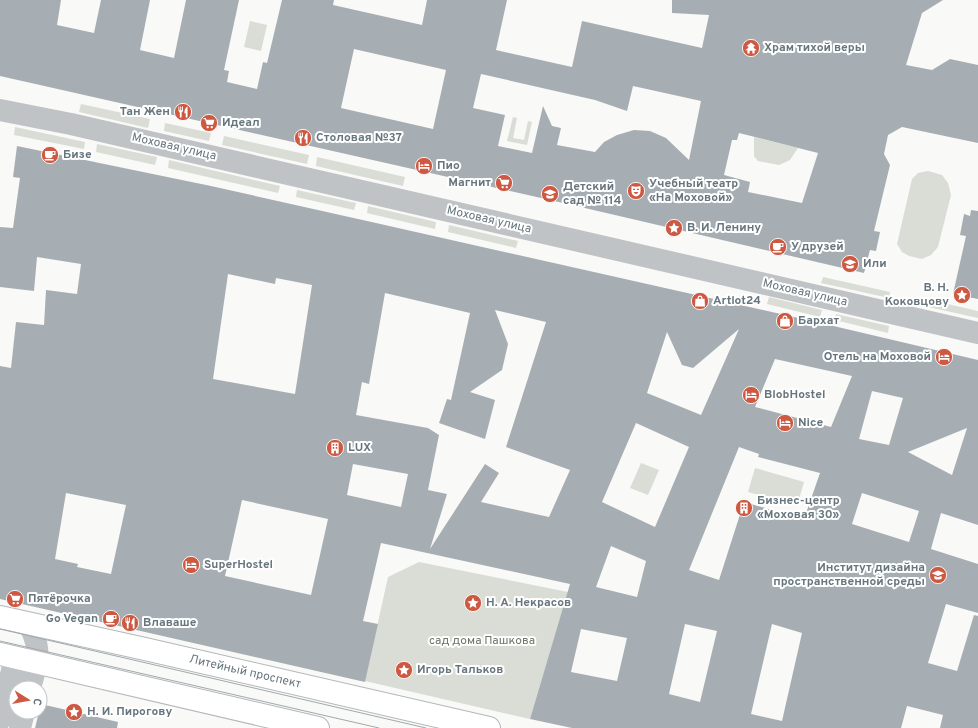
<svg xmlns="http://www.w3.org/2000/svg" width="978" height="728" viewBox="0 0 978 728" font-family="Overpass,sans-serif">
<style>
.green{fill:#d9ddd6}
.building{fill:#a7aeb3;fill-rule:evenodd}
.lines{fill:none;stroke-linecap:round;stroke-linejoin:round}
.major-casing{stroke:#b3b8ba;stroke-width:24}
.minor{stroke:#bfc3c6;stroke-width:22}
.major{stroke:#fff;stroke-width:22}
.tram{stroke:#a1a8ac;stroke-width:1}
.labels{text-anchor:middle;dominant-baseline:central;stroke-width:4;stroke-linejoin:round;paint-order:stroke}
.poi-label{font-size:12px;font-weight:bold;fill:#67767e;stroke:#fff;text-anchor:start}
.street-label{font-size:12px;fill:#67767e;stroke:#fff}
.park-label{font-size:12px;fill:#6a7766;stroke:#fff}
</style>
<rect width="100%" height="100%" fill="#f9f9f7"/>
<path class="green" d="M250,21L267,25L261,51L244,47Z
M81,104L150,119L148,128L79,112Z
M513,117L517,118L513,138L524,140L528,121L532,122L527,145L507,141Z
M165,123L211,133L209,141L164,131Z
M15,127L85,142L84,149L14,135Z
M224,136L309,155L307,164L222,145Z
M754,137L798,148L790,160L779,165L758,161L754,156Z
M97,144L157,157L155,165L96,152Z
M317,157L405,177L403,186L316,166Z
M169,160L280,186L278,193L168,168Z
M928,171L942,175L948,183L951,195L938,247L931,255L922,259L909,256L902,252L897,244L912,179L918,173Z
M297,190L356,203L354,210L296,197Z
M368,206L436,222L435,229L367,213Z
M449,225L518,241L516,248L448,232Z
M823,277L890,292L889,298L821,283Z
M769,297L822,310L820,317L767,304Z
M917,297L978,311V318L915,304Z
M836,314L889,326L888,333L835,320Z
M641,463L659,470L648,495L630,488Z
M755,468L804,482L797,506L748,492Z
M419,562L568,592L530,719L365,681L388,577Z"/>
<path class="building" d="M0,0H61L57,25L94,33L101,0H150L140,50L174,58L186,0H239L224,70L229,71L227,82L257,89L263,62L267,63L282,0H334L333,5L422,25L427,0H507L496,50L572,67L582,21L702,48L709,15L672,13V0H943L922,13L906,65L932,70L950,59L978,65V143L902,127L888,135L884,154L890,165L874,231L880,232L876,251L870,250L864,273L572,205L0,76ZM354,49L446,70L433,129L341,108ZM481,74L595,100L627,111L633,86L701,101L689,160L666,138L650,131L634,130L617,135L604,142L595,152L557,145L561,128L552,126L543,106L532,153L498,146L505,115L473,108ZM739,133L818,153L802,203L748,192L750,182L724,175L732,140H737Z
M17,146L211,186L376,223L825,324L978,360V525L941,513L931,549L978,564V613L946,604L928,663L957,671L974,615L978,616V728H940L943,715L907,706L901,728H572L530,719L570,584L381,543L363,621L378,624L365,682L0,599V366L11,368L16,322L44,325L46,290L77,294L81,264L37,257L34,291L0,287V227L13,228L20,178L13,177ZM228,274L275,284L276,278L312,285L295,394L213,379ZM385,293L470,313L451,400L447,399L439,423L485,439L495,400L470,392L502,370L508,344L495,310L546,322L506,447L570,470L549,517L481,502L499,473L485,464L430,549L447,494L428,490L439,435L428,428L356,415L362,382L369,384ZM739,329L701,415L647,393L667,332L682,365L693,368ZM775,359L852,376L831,427L755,407ZM872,391L903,398L889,445L859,439ZM636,423L689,447L655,527L602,502ZM967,428L952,475L908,452ZM739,447L759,454L758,457L820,473L804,519L744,502L719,580L689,570ZM353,464L408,474L401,507L347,495ZM66,493L126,505L111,574L77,567L78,564L55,559ZM862,493L919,511L909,542L852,524ZM242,500L328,519L311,595L225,576ZM611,546L646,561L637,597L596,587ZM685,624L717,631L700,702L669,694ZM772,624L802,633L782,721L751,714ZM581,629L627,638L617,681L571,672Z
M971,210L978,211V299L953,294L966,236L960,235L964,214L970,216Z
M41,704L118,722L117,728H35L39,712H40Z"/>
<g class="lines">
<defs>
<path id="major" d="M0,617L145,649L489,728
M0,654L318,728"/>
</defs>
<use href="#major" class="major-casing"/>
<path class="minor" d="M0,110L71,124L978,333
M29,624C33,632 36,639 37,648C39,661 33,676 30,688
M0,720L15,658
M20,728L24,712"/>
<use href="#major" class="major"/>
<path class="tram" d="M0,629L426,728
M0,641L379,728"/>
</g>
<defs>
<symbol id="temple-disc" viewBox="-11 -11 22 22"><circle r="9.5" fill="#ce5942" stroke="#fff"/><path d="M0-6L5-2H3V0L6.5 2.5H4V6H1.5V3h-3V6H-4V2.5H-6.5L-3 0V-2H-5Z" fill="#fff"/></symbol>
<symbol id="restaurant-disc" viewBox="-11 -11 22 22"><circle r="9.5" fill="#ce5942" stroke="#fff"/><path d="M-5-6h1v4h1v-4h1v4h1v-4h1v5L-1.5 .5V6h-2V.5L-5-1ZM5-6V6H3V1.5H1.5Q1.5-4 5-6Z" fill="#fff"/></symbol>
<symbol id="supermarket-disc" viewBox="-11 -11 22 22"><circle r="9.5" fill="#ce5942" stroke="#fff"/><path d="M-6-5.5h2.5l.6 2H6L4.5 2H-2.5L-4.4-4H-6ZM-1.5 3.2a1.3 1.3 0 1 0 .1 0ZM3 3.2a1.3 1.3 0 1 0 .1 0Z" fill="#fff"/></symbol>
<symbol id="cafe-disc" viewBox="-11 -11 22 22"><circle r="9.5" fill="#ce5942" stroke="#fff"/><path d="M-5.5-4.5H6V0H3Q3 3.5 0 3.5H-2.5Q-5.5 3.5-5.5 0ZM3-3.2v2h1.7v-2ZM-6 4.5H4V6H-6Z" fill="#fff"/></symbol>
<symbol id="hotel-disc" viewBox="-11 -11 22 22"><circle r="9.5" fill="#ce5942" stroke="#fff"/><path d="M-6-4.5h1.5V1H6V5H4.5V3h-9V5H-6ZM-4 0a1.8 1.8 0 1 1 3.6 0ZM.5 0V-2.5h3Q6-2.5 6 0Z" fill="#fff"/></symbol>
<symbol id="theatre-disc" viewBox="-11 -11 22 22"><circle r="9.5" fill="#ce5942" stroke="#fff"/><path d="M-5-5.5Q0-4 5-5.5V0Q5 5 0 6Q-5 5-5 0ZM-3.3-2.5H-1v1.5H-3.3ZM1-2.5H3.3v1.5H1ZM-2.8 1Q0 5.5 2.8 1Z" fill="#fff"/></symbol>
<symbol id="school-disc" viewBox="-11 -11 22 22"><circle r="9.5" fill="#ce5942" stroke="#fff"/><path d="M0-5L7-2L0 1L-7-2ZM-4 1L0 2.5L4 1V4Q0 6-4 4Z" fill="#fff"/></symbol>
<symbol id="sight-disc" viewBox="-11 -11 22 22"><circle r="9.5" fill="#ce5942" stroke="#fff"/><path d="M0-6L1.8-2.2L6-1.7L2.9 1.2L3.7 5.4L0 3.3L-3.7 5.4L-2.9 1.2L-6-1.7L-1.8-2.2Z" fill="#fff"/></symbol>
<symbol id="shop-disc" viewBox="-11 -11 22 22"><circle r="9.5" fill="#ce5942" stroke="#fff"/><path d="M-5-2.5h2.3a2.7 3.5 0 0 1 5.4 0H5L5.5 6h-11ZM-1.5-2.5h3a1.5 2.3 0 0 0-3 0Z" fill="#fff"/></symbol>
<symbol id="building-disc" viewBox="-11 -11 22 22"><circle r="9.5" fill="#ce5942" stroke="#fff"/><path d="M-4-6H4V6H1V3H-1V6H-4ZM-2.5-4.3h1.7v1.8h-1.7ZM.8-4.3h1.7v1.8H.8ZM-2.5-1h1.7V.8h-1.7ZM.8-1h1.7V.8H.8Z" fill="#fff"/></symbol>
<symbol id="university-disc" viewBox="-11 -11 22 22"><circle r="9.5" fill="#ce5942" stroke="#fff"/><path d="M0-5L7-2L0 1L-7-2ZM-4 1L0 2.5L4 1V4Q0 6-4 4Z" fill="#fff"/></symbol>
</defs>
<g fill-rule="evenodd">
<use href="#temple-disc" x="741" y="38" width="20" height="20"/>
<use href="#restaurant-disc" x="173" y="102" width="20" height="20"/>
<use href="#supermarket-disc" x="199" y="113" width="20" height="20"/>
<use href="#restaurant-disc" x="293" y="128" width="20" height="20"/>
<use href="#cafe-disc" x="40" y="145" width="20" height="20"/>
<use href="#hotel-disc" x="414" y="156" width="20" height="20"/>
<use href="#supermarket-disc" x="494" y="173" width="20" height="20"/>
<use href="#theatre-disc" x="626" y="181" width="20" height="20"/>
<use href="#school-disc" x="540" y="184" width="20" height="20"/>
<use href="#sight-disc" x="664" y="218" width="20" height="20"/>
<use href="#cafe-disc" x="768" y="237" width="20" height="20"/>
<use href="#school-disc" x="840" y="254" width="20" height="20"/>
<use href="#sight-disc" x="952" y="285" width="20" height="20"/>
<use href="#shop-disc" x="690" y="291" width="20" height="20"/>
<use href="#shop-disc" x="775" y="311" width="20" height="20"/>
<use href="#hotel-disc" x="934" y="347" width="20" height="20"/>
<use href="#hotel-disc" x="741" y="385" width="20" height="20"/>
<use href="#hotel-disc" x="775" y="413" width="20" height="20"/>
<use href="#building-disc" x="325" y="438" width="20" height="20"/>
<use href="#building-disc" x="734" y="498" width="20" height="20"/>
<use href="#hotel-disc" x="181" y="555" width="20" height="20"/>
<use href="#university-disc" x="928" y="565" width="20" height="20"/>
<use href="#supermarket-disc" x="5" y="589" width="20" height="20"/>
<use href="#sight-disc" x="463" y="593" width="20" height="20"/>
<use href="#cafe-disc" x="101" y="609" width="20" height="20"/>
<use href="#restaurant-disc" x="120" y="613" width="20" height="20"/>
<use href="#sight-disc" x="394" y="660" width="20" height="20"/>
<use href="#sight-disc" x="64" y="702" width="20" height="20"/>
</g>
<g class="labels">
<g class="poi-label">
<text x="764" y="48">Храм тихой веры</text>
<text x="170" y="112" text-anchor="end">Тан Жен</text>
<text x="222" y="123">Идеал</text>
<text x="316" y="138">Столовая №37</text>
<text x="63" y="155">Бизе</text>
<text x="437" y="166">Пио</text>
<text x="491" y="183" text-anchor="end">Магнит</text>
<text x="649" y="184">Учебный театр<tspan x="649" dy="14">«На Моховой»</tspan></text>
<text x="563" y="187">Детский<tspan x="563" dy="14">сад № 114</tspan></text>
<text x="687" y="228">В. И. Ленину</text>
<text x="791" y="247">У друзей</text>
<text x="863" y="264">Или</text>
<text x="949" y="288" text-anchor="end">В. Н.<tspan x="949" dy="14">Коковцову</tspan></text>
<text x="713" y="301">Artlot24</text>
<text x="798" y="321">Бархат</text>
<text x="931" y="357" text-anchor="end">Отель на Моховой</text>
<text x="764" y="395">BlobHostel</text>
<text x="798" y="423">Nice</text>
<text x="348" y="448">LUX</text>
<text x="757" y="501">Бизнес-центр<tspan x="757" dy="14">«Моховая 30»</tspan></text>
<text x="204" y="565">SuperHostel</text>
<text x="925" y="568" text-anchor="end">Институт дизайна<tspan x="925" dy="14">пространственной среды</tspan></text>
<text x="28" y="599">Пятёрочка</text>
<text x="486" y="603">Н. А. Некрасов</text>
<text x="98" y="619" text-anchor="end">Go Vegan</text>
<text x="143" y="623">Влаваше</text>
<text x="417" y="670">Игорь Тальков</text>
<text x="87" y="712">Н. И. Пирогову</text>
</g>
<g class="street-label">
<text transform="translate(174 147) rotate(13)">Моховая улица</text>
<text transform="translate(489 220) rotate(13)">Моховая улица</text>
<text transform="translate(805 293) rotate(13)">Моховая улица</text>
<text transform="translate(245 672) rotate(13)">Литейный проспект</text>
</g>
<g class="park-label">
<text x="482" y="641">сад дома Пашкова</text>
</g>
</g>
<g transform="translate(28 700) rotate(101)"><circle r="19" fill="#ffffff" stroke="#c2c8cb"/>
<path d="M0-3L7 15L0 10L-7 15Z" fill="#ce5942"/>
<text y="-6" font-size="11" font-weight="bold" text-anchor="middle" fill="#67767e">С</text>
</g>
</svg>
